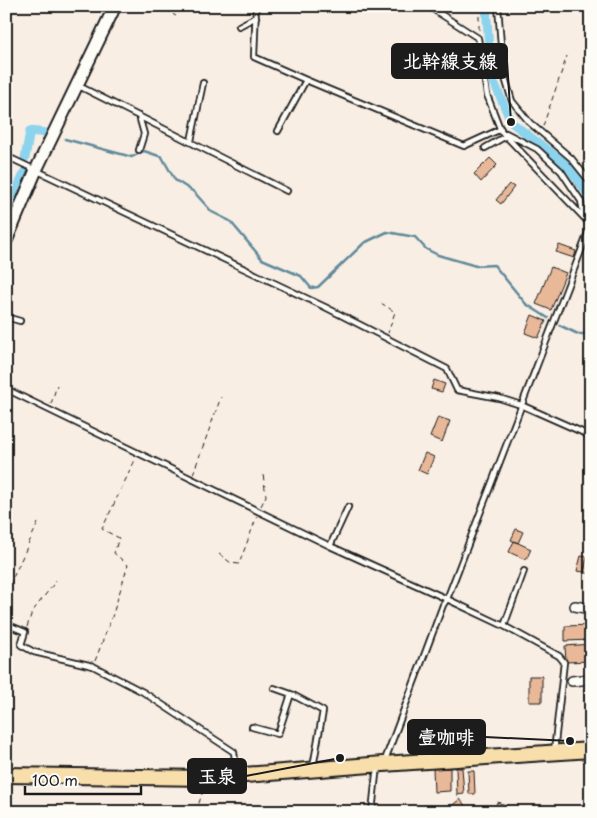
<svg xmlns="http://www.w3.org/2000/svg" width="597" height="818" viewBox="0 0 597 818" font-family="'Playpen Sans','LXGW WenKai TC',sans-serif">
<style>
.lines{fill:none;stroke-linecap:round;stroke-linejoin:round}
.stream{stroke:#5f8a9a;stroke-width:2.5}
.canal{stroke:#8cd4ee;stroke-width:9}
.building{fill:#e8b898;stroke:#1c1c1c}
.lane-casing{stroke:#1c1c1c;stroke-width:8}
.street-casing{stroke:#1c1c1c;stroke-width:12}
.secondary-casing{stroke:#1c1c1c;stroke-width:15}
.primary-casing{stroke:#1c1c1c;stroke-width:18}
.path{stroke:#1c1c1c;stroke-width:1;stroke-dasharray:5 4;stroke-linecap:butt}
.lane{stroke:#fdfcf7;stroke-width:4.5}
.street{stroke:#fdfcf7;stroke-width:9}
.secondary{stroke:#fdfcf7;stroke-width:11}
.primary{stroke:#f8deab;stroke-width:14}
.leader{fill:none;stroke:#1c1c1c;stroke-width:2}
.callout-dot{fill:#1c1c1c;stroke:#fdfcf7;stroke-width:2}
.callout{fill:#1c1c1c;stroke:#1c1c1c;stroke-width:2}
.callout-label{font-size:19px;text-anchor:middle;font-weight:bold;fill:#fff}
</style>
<rect width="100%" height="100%" fill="#f9eee4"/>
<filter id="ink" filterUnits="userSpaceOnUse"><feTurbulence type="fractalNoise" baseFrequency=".02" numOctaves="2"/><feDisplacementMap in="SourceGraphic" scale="10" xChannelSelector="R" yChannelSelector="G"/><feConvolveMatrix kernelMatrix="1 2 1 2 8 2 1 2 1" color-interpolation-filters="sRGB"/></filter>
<g filter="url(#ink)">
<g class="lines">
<path class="stream" d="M65,139L132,157L144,151L162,157L175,180L194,192L212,212L230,221L262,259L301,276L311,288L318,287L364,243L387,232L415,237L426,249L438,255L476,266L494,265L526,304L548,318
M559,325L578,334H591"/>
<path class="canal" d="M486,6L491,75L511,122L567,165L591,198
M25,158L30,131L46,133
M6,212L25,172"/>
</g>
<path class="building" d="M490,158L497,165L481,182L474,174Z
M509,184L514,187L501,204L496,200Z
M559,245L576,251L574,258L556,252Z
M551,267L566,273L551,310L536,304Z
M532,315L546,321L538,338L525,333Z
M434,380L445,384L442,392L431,389Z
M438,417L450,421L442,442L430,437Z
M425,453L434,457L427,474L418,470Z
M516,529L523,532L518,543L511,540Z
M514,541L531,549L526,560L509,552Z
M581,556L587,557L584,572L577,571Z
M587,557L591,558L590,574L584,572Z
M591,625V640L565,641V626Z
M591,644V661L566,662L565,646Z
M529,676H542V702H529Z
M590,688V701H585L584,689Z
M450,768V791L434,792L433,769Z
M456,768H462L464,794L457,795Z
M468,771H474L475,794H469Z
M460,799L470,812H452L449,808Z
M497,802L508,806V808L522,812H494Z"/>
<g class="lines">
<defs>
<path id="lane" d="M256,6L254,57L306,80L464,146L501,129
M428,6L478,38L487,95L501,131L591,225
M498,6L503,71L512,101L530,123L571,158L591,183
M239,26L256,17
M79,86L287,191
M139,116L144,134L139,150
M278,131L306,80
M506,133L537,149L561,171L581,201L584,217
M191,141L203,83
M485,148L506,136
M6,156L325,307L447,369L457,390L499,398L521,405L591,436
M6,317L20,321
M6,389L330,546L447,599L504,626L559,656L564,662L554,752
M330,546L348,507
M6,624L25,632L21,645L34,652L93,666L143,692L234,752L237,775
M504,626L524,571
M274,688L291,694L323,711L313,767
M252,727L278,734L291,694
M385,760L443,605L447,599L591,225
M372,812L376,774L381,767"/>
<path id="street" d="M575,606L591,609
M572,681L591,679"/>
<path id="secondary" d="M6,241L36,170L115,6"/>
<path id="primary" d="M6,775L207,778L383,764L591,750"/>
</defs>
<use href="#lane" class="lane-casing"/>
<use href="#street" class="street-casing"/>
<use href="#secondary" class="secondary-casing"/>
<use href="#primary" class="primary-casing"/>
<path class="path" d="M157,6L176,16
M479,30V6
M543,126L567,56
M381,303L395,312L388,333
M51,404L57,385
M193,474L221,397
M261,506L266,496L263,474
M219,554L231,563L239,564L257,516
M6,593L38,523
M27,627L32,612L56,581
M95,661L113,614L128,565L114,553L119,538L102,529L135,460
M196,812L204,788"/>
<use href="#lane" class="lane"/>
<use href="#street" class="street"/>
<use href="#secondary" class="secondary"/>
<use href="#primary" class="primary"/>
</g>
</g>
<path class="leader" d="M511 122L507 61M570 741L485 737M340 758L246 776"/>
<g class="callout-dot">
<circle cx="511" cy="122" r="5"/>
<circle cx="570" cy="741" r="5"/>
<circle cx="340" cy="758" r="5"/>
</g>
<g class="callout">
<rect x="392" y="44" width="115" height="34" rx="5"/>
<rect x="408" y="720" width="77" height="34" rx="5"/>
<rect x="188" y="759" width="58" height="34" rx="5"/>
</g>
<g class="callout-label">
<text x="450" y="68">北幹線支線</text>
<text x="446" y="744">壹咖啡</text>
<text x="217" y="783">玉泉</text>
</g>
<rect width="597" height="818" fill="none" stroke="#fdfcf7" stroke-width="25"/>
<rect x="12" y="12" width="572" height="793" fill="none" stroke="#1c1c1c" stroke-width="2" filter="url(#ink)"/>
<path d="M25 786v8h116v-8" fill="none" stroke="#1c1c1c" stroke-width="2.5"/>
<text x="32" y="786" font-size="15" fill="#1c1c1c" stroke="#fdfcf7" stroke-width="4" paint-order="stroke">100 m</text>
</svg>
